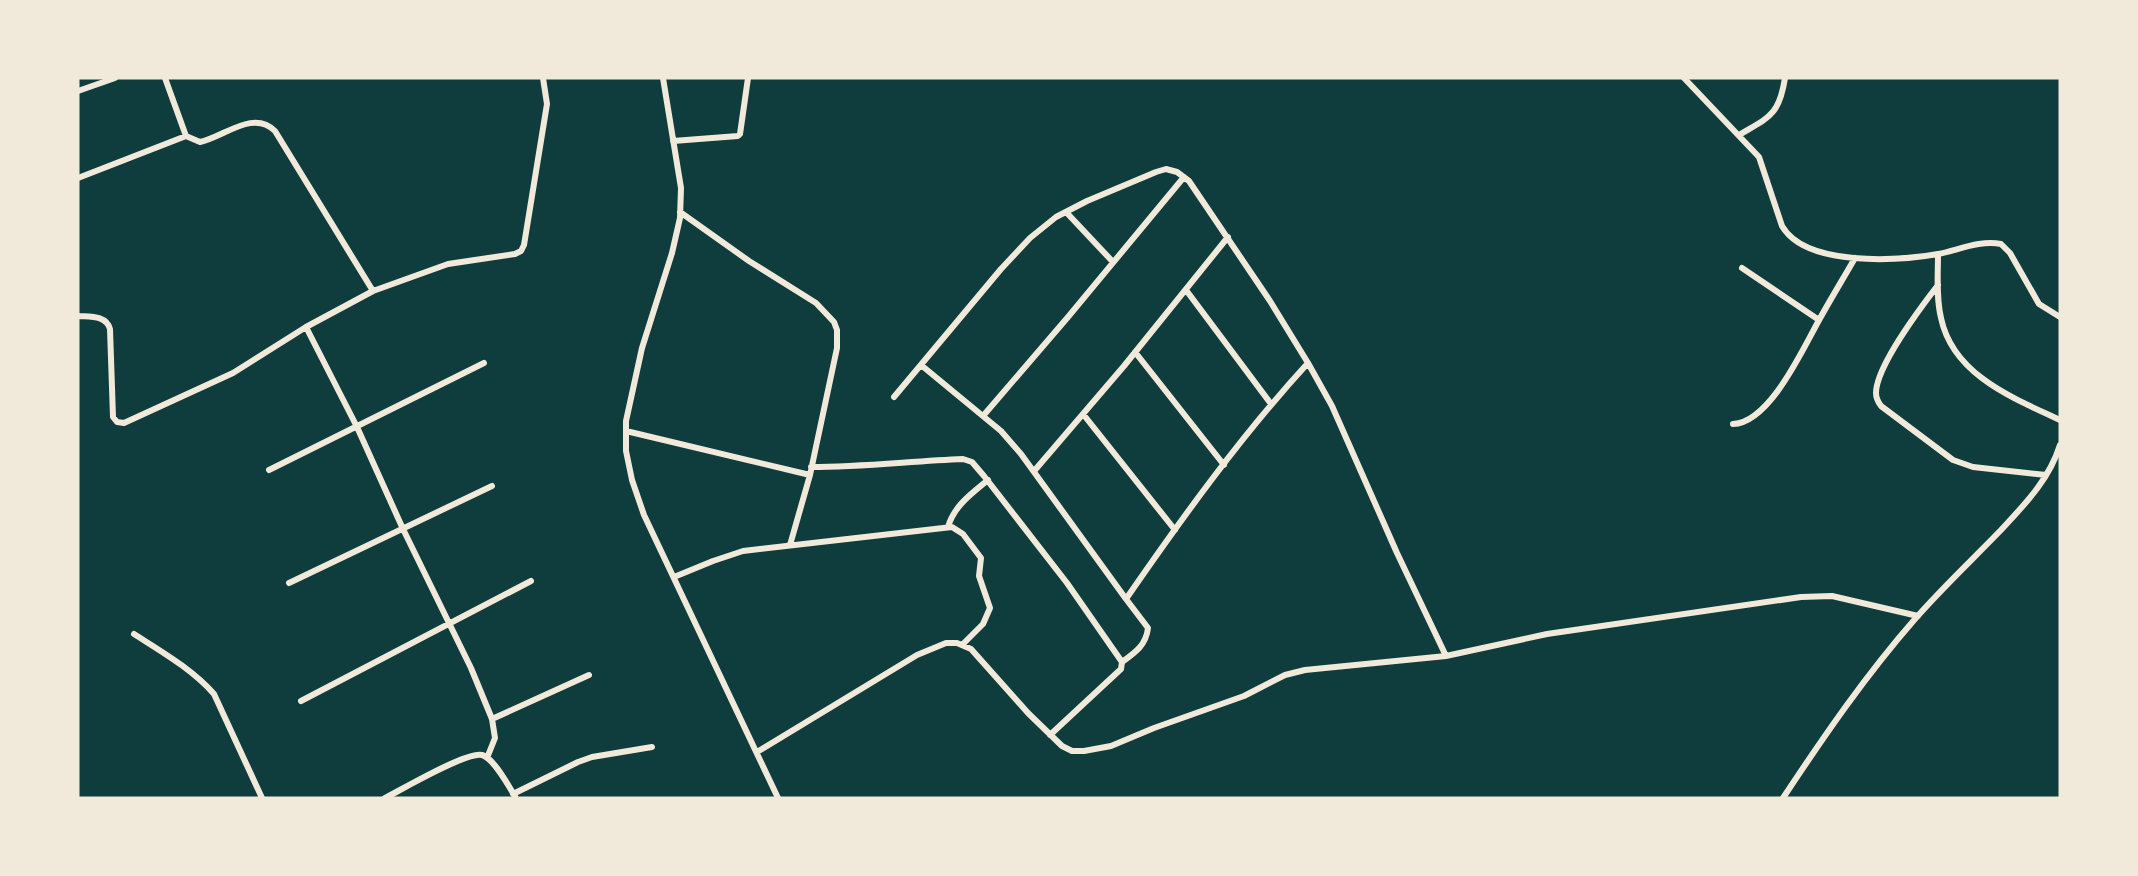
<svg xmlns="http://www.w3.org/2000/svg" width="2138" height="876" viewBox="0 0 2138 876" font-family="Arial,sans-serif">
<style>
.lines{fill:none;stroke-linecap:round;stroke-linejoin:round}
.minor{stroke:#f1e9da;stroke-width:6}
</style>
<rect width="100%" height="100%" fill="#0f3d3e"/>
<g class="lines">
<path class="minor" d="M165,78L186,136L200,142C224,137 253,109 275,131L373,291
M663,78L681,188L680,218L672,253L642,348L626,421V451L632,480L644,515L778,798
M1684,78L1759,157L1782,226C1806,267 1897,261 1938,254C1959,250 1979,240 2001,244L2010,253L2039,304L2060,317
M78,91L115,78
M1739,135C1769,117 1779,116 1785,78
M673,141L738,136L740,134L748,78
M78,178L186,136
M680,212L749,261L816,303L834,322L837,330V348L810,475L790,545
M1066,212L1113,262
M1938,254C1938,275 1936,297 1941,318C1953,375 2013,398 2060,420
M1742,268L1819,320
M1938,285C1921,307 1876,367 1876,393C1876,399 1878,402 1881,406L1953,460L1973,467L2046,475
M1186,290L1271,404
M78,316C90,317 106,315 110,329L113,417L117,422L124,423L233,373L306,327L357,427L403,529L471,668L492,719L495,738L487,758
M306,327L373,291L448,264L515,254L521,251L524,245L547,104L543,78
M1135,352L1224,465
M921,365L1001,431L1021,454L1126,599C1182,518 1241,436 1308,363
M894,397L1001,269L1030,238L1056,217L1087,201L1156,172L1166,169L1177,172L1189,181L1270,301L1308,363L1332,406L1397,553L1446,656
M1083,414L1175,530
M983,416L1068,317L1184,177
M1733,424C1769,423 1802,351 1818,322C1830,300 1843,279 1855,258
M626,431L810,475
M811,467C862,467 912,461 963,459L972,462L984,476L1067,583L1122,662L1121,669L1050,735
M269,470L484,363
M1035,470L1124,366L1228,237
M948,527C954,506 971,494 988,480
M674,577L713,561L743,551L952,527L963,534L981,558L979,576L990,608L983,624L962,645
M289,583L492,486
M134,634C162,652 192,669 214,694L262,798
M1122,662C1136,652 1146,645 1148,628L1126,599
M301,701L531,581
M492,719L589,675
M757,752L917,655L946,643H957L971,649L1028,713L1062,746L1072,751H1084L1111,746L1154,728L1244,696L1285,675L1305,670L1446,656L1547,634L1801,597L1832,596L1918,616
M513,794L578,762L592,757L652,747
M385,798C401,790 467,751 482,755C494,758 509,787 516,798
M1783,798C1824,736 1866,675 1915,619C1942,588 1972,560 2001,530C2025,504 2049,480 2060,445"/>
</g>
<rect width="2138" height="876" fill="none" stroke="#f1e9da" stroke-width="159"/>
</svg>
